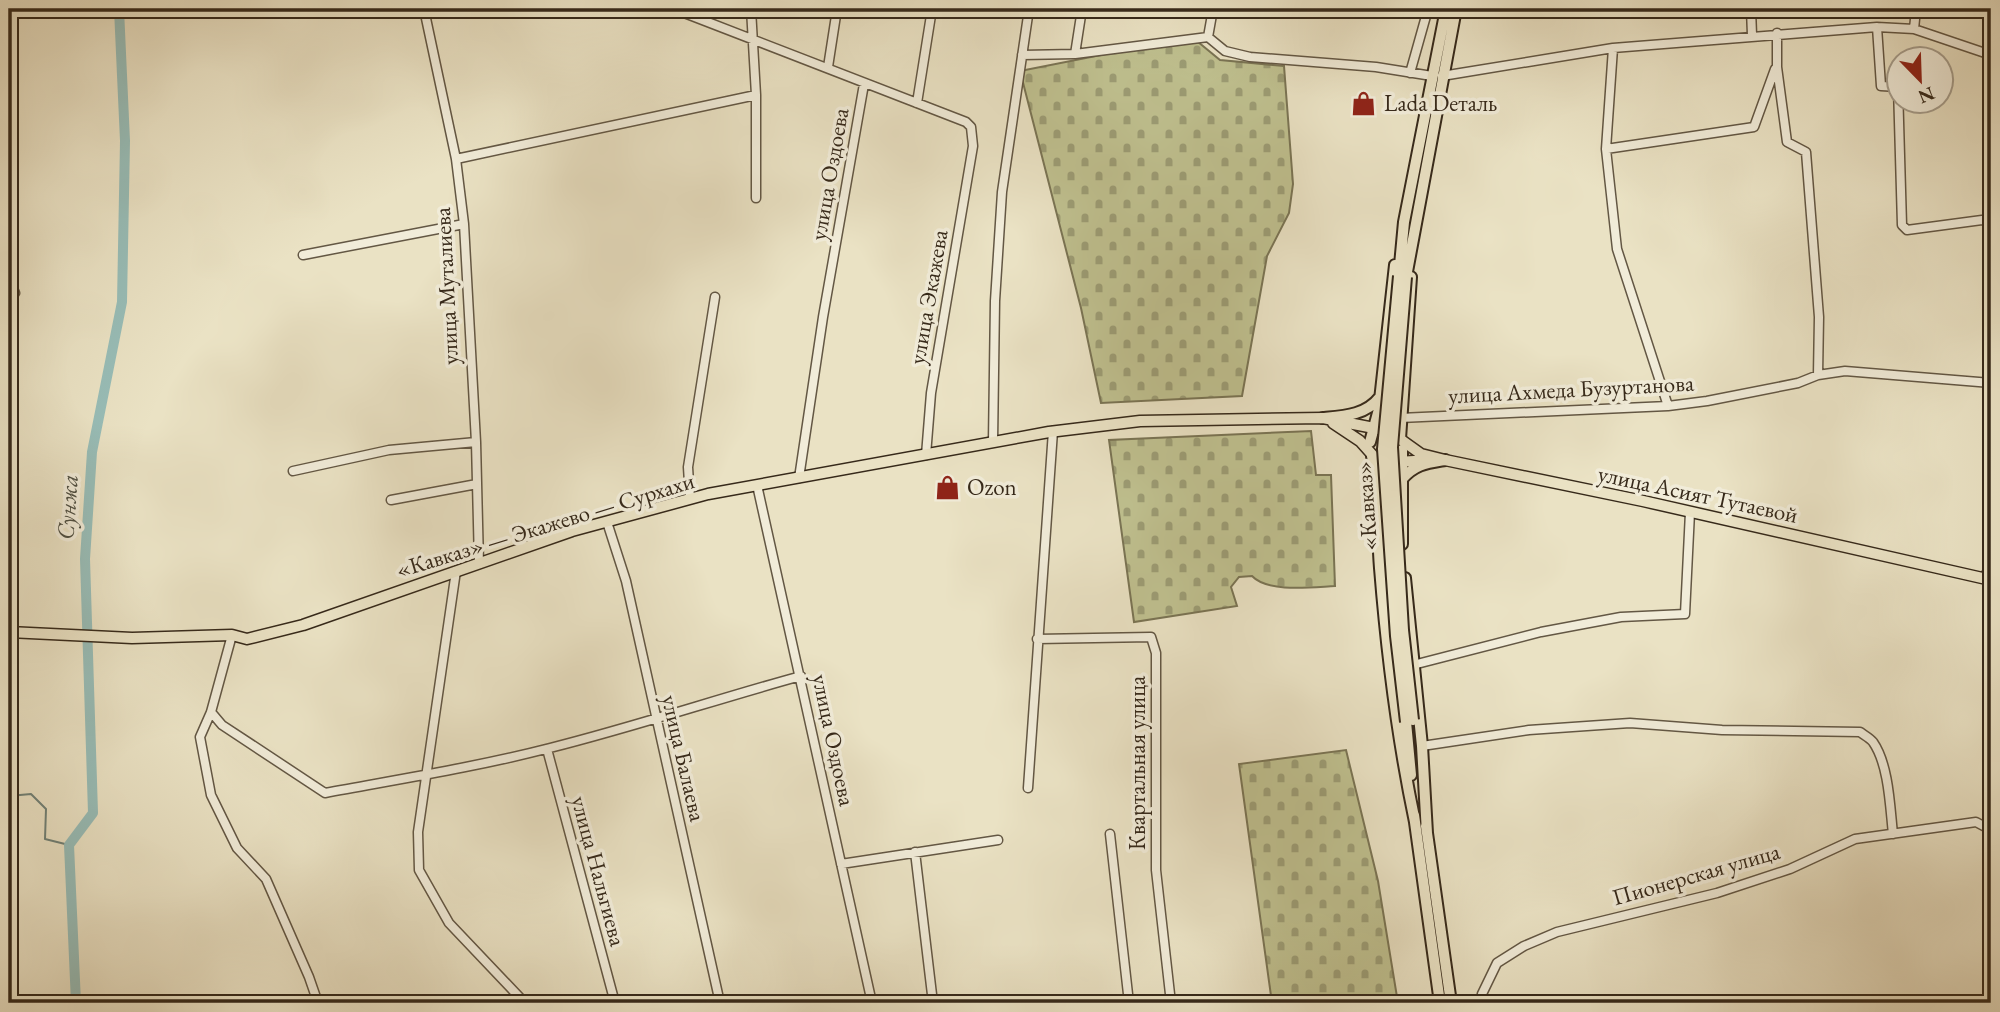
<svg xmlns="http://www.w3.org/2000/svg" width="2000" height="1012" viewBox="0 0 2000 1012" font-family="'EB Garamond',serif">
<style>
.cemetery{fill:url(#cemetery-stones);stroke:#7a7454;stroke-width:2}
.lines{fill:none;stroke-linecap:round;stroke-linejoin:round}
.stream{stroke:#718278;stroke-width:2}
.river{stroke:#98bdb7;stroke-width:10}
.minor-casing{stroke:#635744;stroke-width:11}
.major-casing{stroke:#36291a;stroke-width:13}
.highway-casing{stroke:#36291a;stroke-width:14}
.minor{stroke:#f1ecd9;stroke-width:8}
.major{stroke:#eae2c4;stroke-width:10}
.highway{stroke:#eae2c4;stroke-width:10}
.highway-bridge-casing{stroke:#36291a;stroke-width:14;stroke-linecap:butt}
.highway-bridge{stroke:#eae2c4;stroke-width:10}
.labels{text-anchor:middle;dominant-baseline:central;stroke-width:7;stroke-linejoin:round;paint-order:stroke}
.poi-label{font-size:23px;fill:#36291a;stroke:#f1ecd9;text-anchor:start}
.street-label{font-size:23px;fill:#36291a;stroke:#f1ecd9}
.water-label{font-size:24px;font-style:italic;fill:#4e4e41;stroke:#f1ecd9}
</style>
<defs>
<pattern id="cemetery-stones" width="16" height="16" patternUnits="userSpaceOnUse" patternTransform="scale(1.75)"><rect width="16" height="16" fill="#bfc08f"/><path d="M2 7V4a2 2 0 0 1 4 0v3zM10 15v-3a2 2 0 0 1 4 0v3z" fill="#9c9c74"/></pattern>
</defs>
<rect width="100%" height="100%" fill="#eae2c4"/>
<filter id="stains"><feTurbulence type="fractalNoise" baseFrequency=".00286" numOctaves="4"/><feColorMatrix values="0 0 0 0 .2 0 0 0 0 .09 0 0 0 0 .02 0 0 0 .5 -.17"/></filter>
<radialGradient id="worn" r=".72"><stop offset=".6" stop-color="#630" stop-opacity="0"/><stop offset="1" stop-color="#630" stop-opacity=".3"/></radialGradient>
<path class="cemetery" d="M1192,37L1220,60L1284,66L1293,184L1289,213L1267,256L1242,396L1101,403L1081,308L1020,71Z
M1311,431L1316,475H1331L1335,586C1313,587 1268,593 1252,576L1239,577L1231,587L1237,606L1134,622L1109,440Z
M1346,750L1378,881L1398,1003H1272L1239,764Z"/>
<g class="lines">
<path class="stream" d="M9,796L31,794L46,809L45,839L69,845"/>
<path class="river" d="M76,1003L69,845L93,813L85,559L92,452L122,302L125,141L119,9"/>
<defs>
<path id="minor" d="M424,9L456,159L464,224L476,442L479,564
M674,9L966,122L971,127L973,146L931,393L926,455
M1751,9L1752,35
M1877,27L1881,86L1898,87L1902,225L1907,230L1982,220L1991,221
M1914,29L1916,9
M1777,33V67L1787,142L1806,152L1819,317L1818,375
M1208,37L1213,9
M1613,48L1606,149L1617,249L1668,406
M1075,54L1082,9
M1022,55L1075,54L1208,37L1225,51L1250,57L1376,67L1432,76
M828,67L837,9
M1410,73L1428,9
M1442,76L1613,48L1877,27L1914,29L1991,55
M756,95V198
M917,103L932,9
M1606,149L1754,127L1775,69
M456,159L756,95L751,9
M303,255L464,224
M9,280L15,293L9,296
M1400,418L1668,406L1707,401L1798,383L1818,375L1845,371L1991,383
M993,442L995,301L1002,192L1029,9
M293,471L389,450L476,442
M799,478L823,317L864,84
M757,485L872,1003
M690,499L688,467L715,297
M391,500L477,484
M607,522L626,581L720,1003
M456,571L418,832L419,870L449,923L525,1003
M1983,578L1991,567
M232,635L211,712L200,737L211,795L237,848L266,879L309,977L318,1003
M1037,639L1151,637L1156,653V870L1171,1003
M1413,665L1541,632L1621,617L1685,614L1690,512
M211,712L222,725L325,793C400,779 476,767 550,748C634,727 717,699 801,676
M1422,746L1529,730L1630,723L1722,730L1860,732C1864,735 1870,738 1873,742C1889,765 1890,807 1893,834
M547,749L615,1003
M1028,788L1053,431
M1110,834L1129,1003
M915,852L933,1003
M841,864L998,840
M1480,1003L1482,994L1497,963L1524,946L1557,932L1717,893L1790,869L1855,839L1976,822L1991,830"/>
<path id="major" d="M1333,423L1360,441L1377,460
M1400,439L1421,454L1445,460L1643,501L1991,580
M1397,462L1431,460
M9,632L132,638L232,635L247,639L303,625L572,531L708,494L1049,432L1140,421L1323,418L1379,429"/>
<path id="highway" d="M1399,276L1404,222L1446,9
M1406,277L1456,9
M1323,418C1345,416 1366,415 1380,397
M1400,439L1411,277
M1370,442L1379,409L1395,265
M1402,450V544
M1372,456C1379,494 1377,531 1380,568C1387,655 1397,737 1415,822
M1402,479C1415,464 1427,463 1445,460
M1405,578L1422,746L1427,833
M1406,722L1411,775
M1414,815L1440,1003
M1426,826L1451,1003"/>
</defs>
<use href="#minor" class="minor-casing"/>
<use href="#major" class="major-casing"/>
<use href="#highway" class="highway-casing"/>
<use href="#minor" class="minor"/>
<use href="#major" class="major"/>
<use href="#highway" class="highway"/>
<defs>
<path id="highway-bridge" d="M1399,276L1383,449L1396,636L1406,722
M1406,277L1392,447L1403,630L1413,720"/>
</defs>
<use href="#highway-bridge" class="highway-bridge-casing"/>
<use href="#highway-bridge" class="highway-bridge"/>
</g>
<defs>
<symbol id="shop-bare" viewBox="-9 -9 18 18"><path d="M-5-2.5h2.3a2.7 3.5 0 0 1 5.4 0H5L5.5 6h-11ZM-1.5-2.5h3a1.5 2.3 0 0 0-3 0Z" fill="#8f2418" stroke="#f1ecd9" stroke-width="2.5" paint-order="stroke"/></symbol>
</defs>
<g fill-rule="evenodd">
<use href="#shop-bare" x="1346" y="86" width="35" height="35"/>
<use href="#shop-bare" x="930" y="470" width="35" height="35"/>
</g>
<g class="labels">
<g class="poi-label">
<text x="1384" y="103">Lada Dеталь</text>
<text x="967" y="487">Ozon</text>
</g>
<g class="street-label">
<text transform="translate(829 174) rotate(-80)">улица Оздоева</text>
<text transform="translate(446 286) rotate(-93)">улица Муталиева</text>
<text transform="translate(928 297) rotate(-80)">улица Экажева</text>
<text transform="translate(1571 389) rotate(-3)">улица Ахмеда Бузуртанова</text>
<text transform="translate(1698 494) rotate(12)">улица Асият Тутаевой</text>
<text transform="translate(1366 506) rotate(-94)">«Кавказ»</text>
<text transform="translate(545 525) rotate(-17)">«Кавказ» — Экажево — Сурхахи</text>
<text transform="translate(834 740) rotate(78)">улица Оздоева</text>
<text transform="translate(684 758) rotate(77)">улица Балаева</text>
<text transform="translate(1137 763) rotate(-90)">Квартальная улица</text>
<text transform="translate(599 871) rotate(75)">улица Нальгиева</text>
<text transform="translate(1696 874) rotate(-16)">Пионерская улица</text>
</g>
<g class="water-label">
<text transform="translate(67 507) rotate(-86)">Сунжа</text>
</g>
</g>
<rect width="2000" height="1012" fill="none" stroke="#eae2c4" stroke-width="35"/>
<rect x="10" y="10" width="1979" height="991" fill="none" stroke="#36291a" stroke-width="3.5"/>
<rect x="18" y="18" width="1965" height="977" fill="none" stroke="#36291a" stroke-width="2"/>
<g transform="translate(1920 80) rotate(157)"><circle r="33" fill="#f1ecd9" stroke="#a69e8d" stroke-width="2"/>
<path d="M0-5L12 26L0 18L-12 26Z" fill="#8f2418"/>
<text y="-10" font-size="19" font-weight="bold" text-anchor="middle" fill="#36291a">N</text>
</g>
<rect width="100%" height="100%" filter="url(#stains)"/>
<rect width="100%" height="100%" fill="url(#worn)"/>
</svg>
